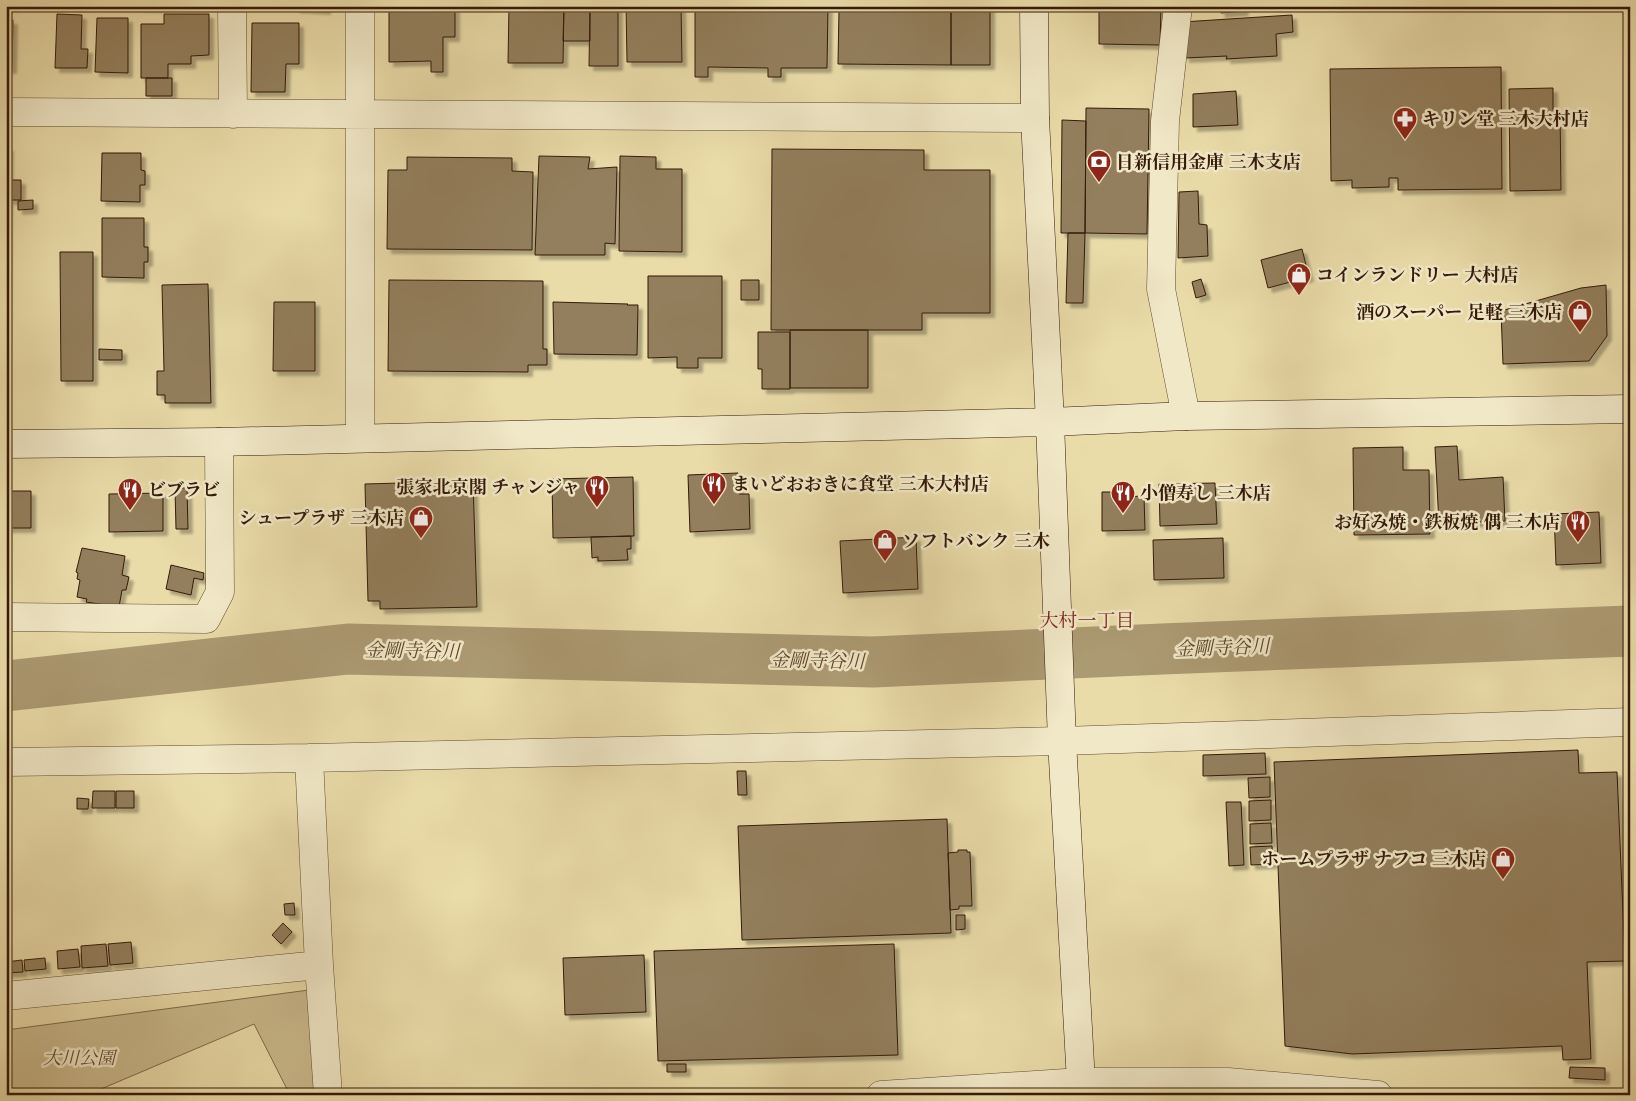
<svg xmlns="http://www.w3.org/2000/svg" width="1636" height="1101" viewBox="0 0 1636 1101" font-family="Cardo,'Noto Serif JP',serif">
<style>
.green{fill:#cbbb8e;stroke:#806a4c}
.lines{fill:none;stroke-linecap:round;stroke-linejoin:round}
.river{stroke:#ac9a73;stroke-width:51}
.building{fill:#937f5d;stroke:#351a0a;filter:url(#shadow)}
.street-casing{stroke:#624a32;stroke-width:29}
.secondary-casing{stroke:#351a0a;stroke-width:29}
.street{stroke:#f1e8c7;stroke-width:28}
.secondary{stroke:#f1e8c7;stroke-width:28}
.labels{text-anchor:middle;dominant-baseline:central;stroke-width:5;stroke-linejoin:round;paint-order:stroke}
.poi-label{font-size:18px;font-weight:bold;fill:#351a0a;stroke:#f1e8c7;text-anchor:start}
.park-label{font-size:18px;font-style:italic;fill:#624a32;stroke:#f1e8c7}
.neighbourhood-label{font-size:19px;fill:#7a1f14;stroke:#f1e8c7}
.water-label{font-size:19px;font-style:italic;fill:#5f472f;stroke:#f1e8c7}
</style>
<defs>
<filter id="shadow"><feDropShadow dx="4.5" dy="4.5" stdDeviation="1" flood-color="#0004"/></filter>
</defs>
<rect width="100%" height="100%" fill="#eadca9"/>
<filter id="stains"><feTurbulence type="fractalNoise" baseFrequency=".004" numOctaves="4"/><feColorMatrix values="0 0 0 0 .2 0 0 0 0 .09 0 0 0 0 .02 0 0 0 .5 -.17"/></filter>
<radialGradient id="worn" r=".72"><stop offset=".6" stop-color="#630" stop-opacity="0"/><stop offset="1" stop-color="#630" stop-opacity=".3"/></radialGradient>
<path class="green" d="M309,990L318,1095H290L254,1024L87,1095H6V1030Z"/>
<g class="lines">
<path class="river" d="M6,686L348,649L873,662L1162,649L1630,631"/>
</g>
<path class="building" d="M120,6H158V8Z
M295,6H326V10L295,8Z
M389,6H455V37H443V72H431V61L389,62Z
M509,6H564L563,63H508Z
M564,6H590V41H563Z
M590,6H618V66H589Z
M626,6H681L682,62H627Z
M695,6H828L827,68H781V77H768V68L708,67V77H695Z
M839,6H941V11H839Z
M967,6H990V65H951V10H967Z
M1099,6H1161L1160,45L1099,44Z
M1220,6H1243L1244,11L1221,13Z
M951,10V65L838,64L839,11Z
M57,14L82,15L81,49H88L87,68H55Z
M164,14H209V55L191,56V64H168V78H141V24H164Z
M1292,15L1293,32L1276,34L1277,56L1226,59L1227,56L1185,58L1182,22Z
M97,18H128V73L95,72Z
M6,20H13L12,69H6Z
M252,23H299V64H286L285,92H251Z
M1501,67L1502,189L1398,190V178H1389V187L1352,188V180L1331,181L1330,69Z
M146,78H172V96H146Z
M1553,88V110H1560L1561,190L1510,191L1509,89Z
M1236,91L1238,125L1193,127V94Z
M1086,108L1149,109L1147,234L1085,233Z
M1062,120L1086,121L1085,233H1061Z
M6,147H9L8,180H21V200H8L6,336Z
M772,149L924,150V170H990V313H922V330H771Z
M102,153H141V170L145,171V185H140V202L101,201Z
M539,156L590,157L588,169L617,167L615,244L605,243V255H535Z
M620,156L656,157V169H682V252L619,251Z
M407,157L512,158V171L533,172L532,250L387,249L388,170H407Z
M1198,191L1199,224L1207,225L1208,256L1178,258L1179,192Z
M33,200V209L18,210V201Z
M102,218H144V247H148V262H144V278L102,277Z
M1068,233H1085L1083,303H1066Z
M1302,249L1309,277L1268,288L1261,260Z
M60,252H93V381H61Z
M648,276H722V358H698V368H677V357L648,358Z
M1201,279L1206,295L1196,298L1192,282Z
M389,280L543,281V349H547V365H528V372L388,371Z
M741,280H759V300H741Z
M208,284L211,403H165V395H157V371H164L162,285Z
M1606,285L1607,336L1589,361L1503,364L1501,311L1581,288Z
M274,302H315V371H273Z
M553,302L628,304L627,305H638L637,355L554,354Z
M790,330H868V388H790Z
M758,332H790V389H762V369H758Z
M99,349L122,350V360H99Z
M1457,446L1459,480L1503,477L1505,521L1439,524L1435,447Z
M1403,447V470H1429L1430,534L1354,535L1353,448Z
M738,473L739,494H749L750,529L690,532L688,475Z
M633,477L634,536L553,538L552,479Z
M473,481L477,607L380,609V601H368L365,484Z
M1215,483L1217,524L1160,526L1159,484Z
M175,488H187L188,529H176Z
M6,491H31V528H6Z
M1102,492H1122V497L1144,496L1145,530L1102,531Z
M163,493V531L109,532V494Z
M1599,512L1601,563L1556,565L1554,514Z
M631,536V549H627L628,560L598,561V557L592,558L591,537Z
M916,537L918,589L843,593L840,541Z
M1223,538L1224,578L1154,580L1153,540Z
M82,548L125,556L122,575L129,577L126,590H122L119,607L86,602L87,599L77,597L80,580L77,579L78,573L76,572Z
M171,565L204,573L203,580L194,578L191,595L166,589Z
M1578,750L1579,773L1617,772L1625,961L1587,962L1591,1059L1563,1060L1562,1046L1352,1054L1285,1046L1274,762Z
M1265,753L1266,774L1203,776V755Z
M737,771H746L747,795H738Z
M1270,777V797L1249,798L1248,778Z
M93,791H115V808H92Z
M116,791H134V808H116Z
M77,798L89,799L88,809H77Z
M1271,800V820L1249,821V801Z
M1226,802H1241L1244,865L1229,866Z
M947,819L951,933L742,940L738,826Z
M1271,823L1272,843L1250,844V824Z
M1272,846L1273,864L1251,865L1250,847Z
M958,850H967V852H970L972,906H959V909L950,910L948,853L958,852Z
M294,903L295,915H285L284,904Z
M956,915H965V929L956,930Z
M283,923L292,932L281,944L272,935Z
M131,942L133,963L110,965L108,944Z
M106,944L108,966L82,968L81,946Z
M894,944L898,1055L658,1061L654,951Z
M78,949L80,967L58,969L57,951Z
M644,955L646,1012L565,1015L563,958Z
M45,958L46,969L25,971L24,960Z
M22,960L23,972L6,973V962Z
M667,1064H686V1072H667Z
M1570,1067L1605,1068V1080L1569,1078Z"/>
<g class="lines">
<defs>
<path id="street" d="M232,6L233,114
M360,6V438
M1178,6L1165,121L1161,289L1186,416
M6,112L1035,118
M6,617L206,619L220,592L219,442
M309,758L319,965L328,1095
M6,762L309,758L1062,741L1630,722
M6,996L319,965
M881,1095L1081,1082H1228L1378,1095"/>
<path id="secondary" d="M1034,6L1035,118L1050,422L1062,741L1081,1082
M6,444L219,442L1050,422L1186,416L1630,409"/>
</defs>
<use href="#street" class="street-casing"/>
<use href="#secondary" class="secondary-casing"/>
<use href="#street" class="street"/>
<use href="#secondary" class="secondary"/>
</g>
<defs>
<symbol id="pharmacy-pin" viewBox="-11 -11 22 30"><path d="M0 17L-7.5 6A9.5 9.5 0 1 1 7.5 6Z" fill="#8f2418" stroke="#f1e8c7"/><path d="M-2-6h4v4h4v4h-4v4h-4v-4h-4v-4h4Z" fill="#fff"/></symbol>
<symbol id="bank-pin" viewBox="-11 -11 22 30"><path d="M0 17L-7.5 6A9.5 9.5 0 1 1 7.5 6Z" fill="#8f2418" stroke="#f1e8c7"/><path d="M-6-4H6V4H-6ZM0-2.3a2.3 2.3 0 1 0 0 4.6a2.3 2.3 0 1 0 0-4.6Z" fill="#fff"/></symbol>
<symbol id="shop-pin" viewBox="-11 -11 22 30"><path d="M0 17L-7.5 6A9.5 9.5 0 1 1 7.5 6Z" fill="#8f2418" stroke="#f1e8c7"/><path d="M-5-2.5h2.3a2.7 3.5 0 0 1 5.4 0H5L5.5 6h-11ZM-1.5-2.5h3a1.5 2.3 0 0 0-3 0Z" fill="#fff"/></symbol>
<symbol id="restaurant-pin" viewBox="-11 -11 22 30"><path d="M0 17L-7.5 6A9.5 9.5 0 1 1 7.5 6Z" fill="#8f2418" stroke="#f1e8c7"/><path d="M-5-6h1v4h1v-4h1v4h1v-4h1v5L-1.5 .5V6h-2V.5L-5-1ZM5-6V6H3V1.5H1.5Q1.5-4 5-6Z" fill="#fff"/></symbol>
</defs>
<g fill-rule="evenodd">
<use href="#pharmacy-pin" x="1391" y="105" width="28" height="38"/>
<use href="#bank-pin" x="1085" y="148" width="28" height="38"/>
<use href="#shop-pin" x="1285" y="261" width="28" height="38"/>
<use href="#shop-pin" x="1566" y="298" width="28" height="38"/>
<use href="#restaurant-pin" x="700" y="470" width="28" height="38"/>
<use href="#restaurant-pin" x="583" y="473" width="28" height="38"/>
<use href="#restaurant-pin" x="116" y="476" width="28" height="38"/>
<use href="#restaurant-pin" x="1109" y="479" width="28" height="38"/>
<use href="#shop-pin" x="407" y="504" width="28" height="38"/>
<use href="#restaurant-pin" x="1564" y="508" width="28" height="38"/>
<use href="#shop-pin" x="871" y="527" width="28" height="38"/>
<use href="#shop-pin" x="1489" y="845" width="28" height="38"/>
</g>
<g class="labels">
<g class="poi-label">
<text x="1422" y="119">キリン堂 三木大村店</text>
<text x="1116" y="162">日新信用金庫 三木支店</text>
<text x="1316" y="275">コインランドリー 大村店</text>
<text x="1562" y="312" text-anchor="end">酒のスーパー 足軽 三木店</text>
<text x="732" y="484">まいどおおきに食堂 三木大村店</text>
<text x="580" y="487" text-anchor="end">張家北京閣 チャンジャ</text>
<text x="148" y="490">ビブラビ</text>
<text x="1140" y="493">小僧寿し 三木店</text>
<text x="404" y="518" text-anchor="end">シュープラザ 三木店</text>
<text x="1560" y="522" text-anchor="end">お好み焼・鉄板焼 偶 三木店</text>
<text x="902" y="541">ソフトバンク 三木</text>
<text x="1486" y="859" text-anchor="end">ホームプラザ ナフコ 三木店</text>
</g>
<g class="park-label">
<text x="79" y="1058">大川公園</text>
</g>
<g class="neighbourhood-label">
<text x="1087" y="621">大村一丁目</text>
</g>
<g class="water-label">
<text transform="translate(1222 648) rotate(-2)">金剛寺谷川</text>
<text transform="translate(412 651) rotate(1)">金剛寺谷川</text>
<text transform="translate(817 661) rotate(1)">金剛寺谷川</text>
</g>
</g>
<rect width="1636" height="1101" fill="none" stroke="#eadca9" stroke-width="25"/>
<rect x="8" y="8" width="1621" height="1086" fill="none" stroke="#351a0a" stroke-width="2.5"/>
<rect x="12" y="12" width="1611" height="1076" fill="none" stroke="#351a0a"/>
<rect width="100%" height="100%" filter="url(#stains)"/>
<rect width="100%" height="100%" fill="url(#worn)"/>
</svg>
